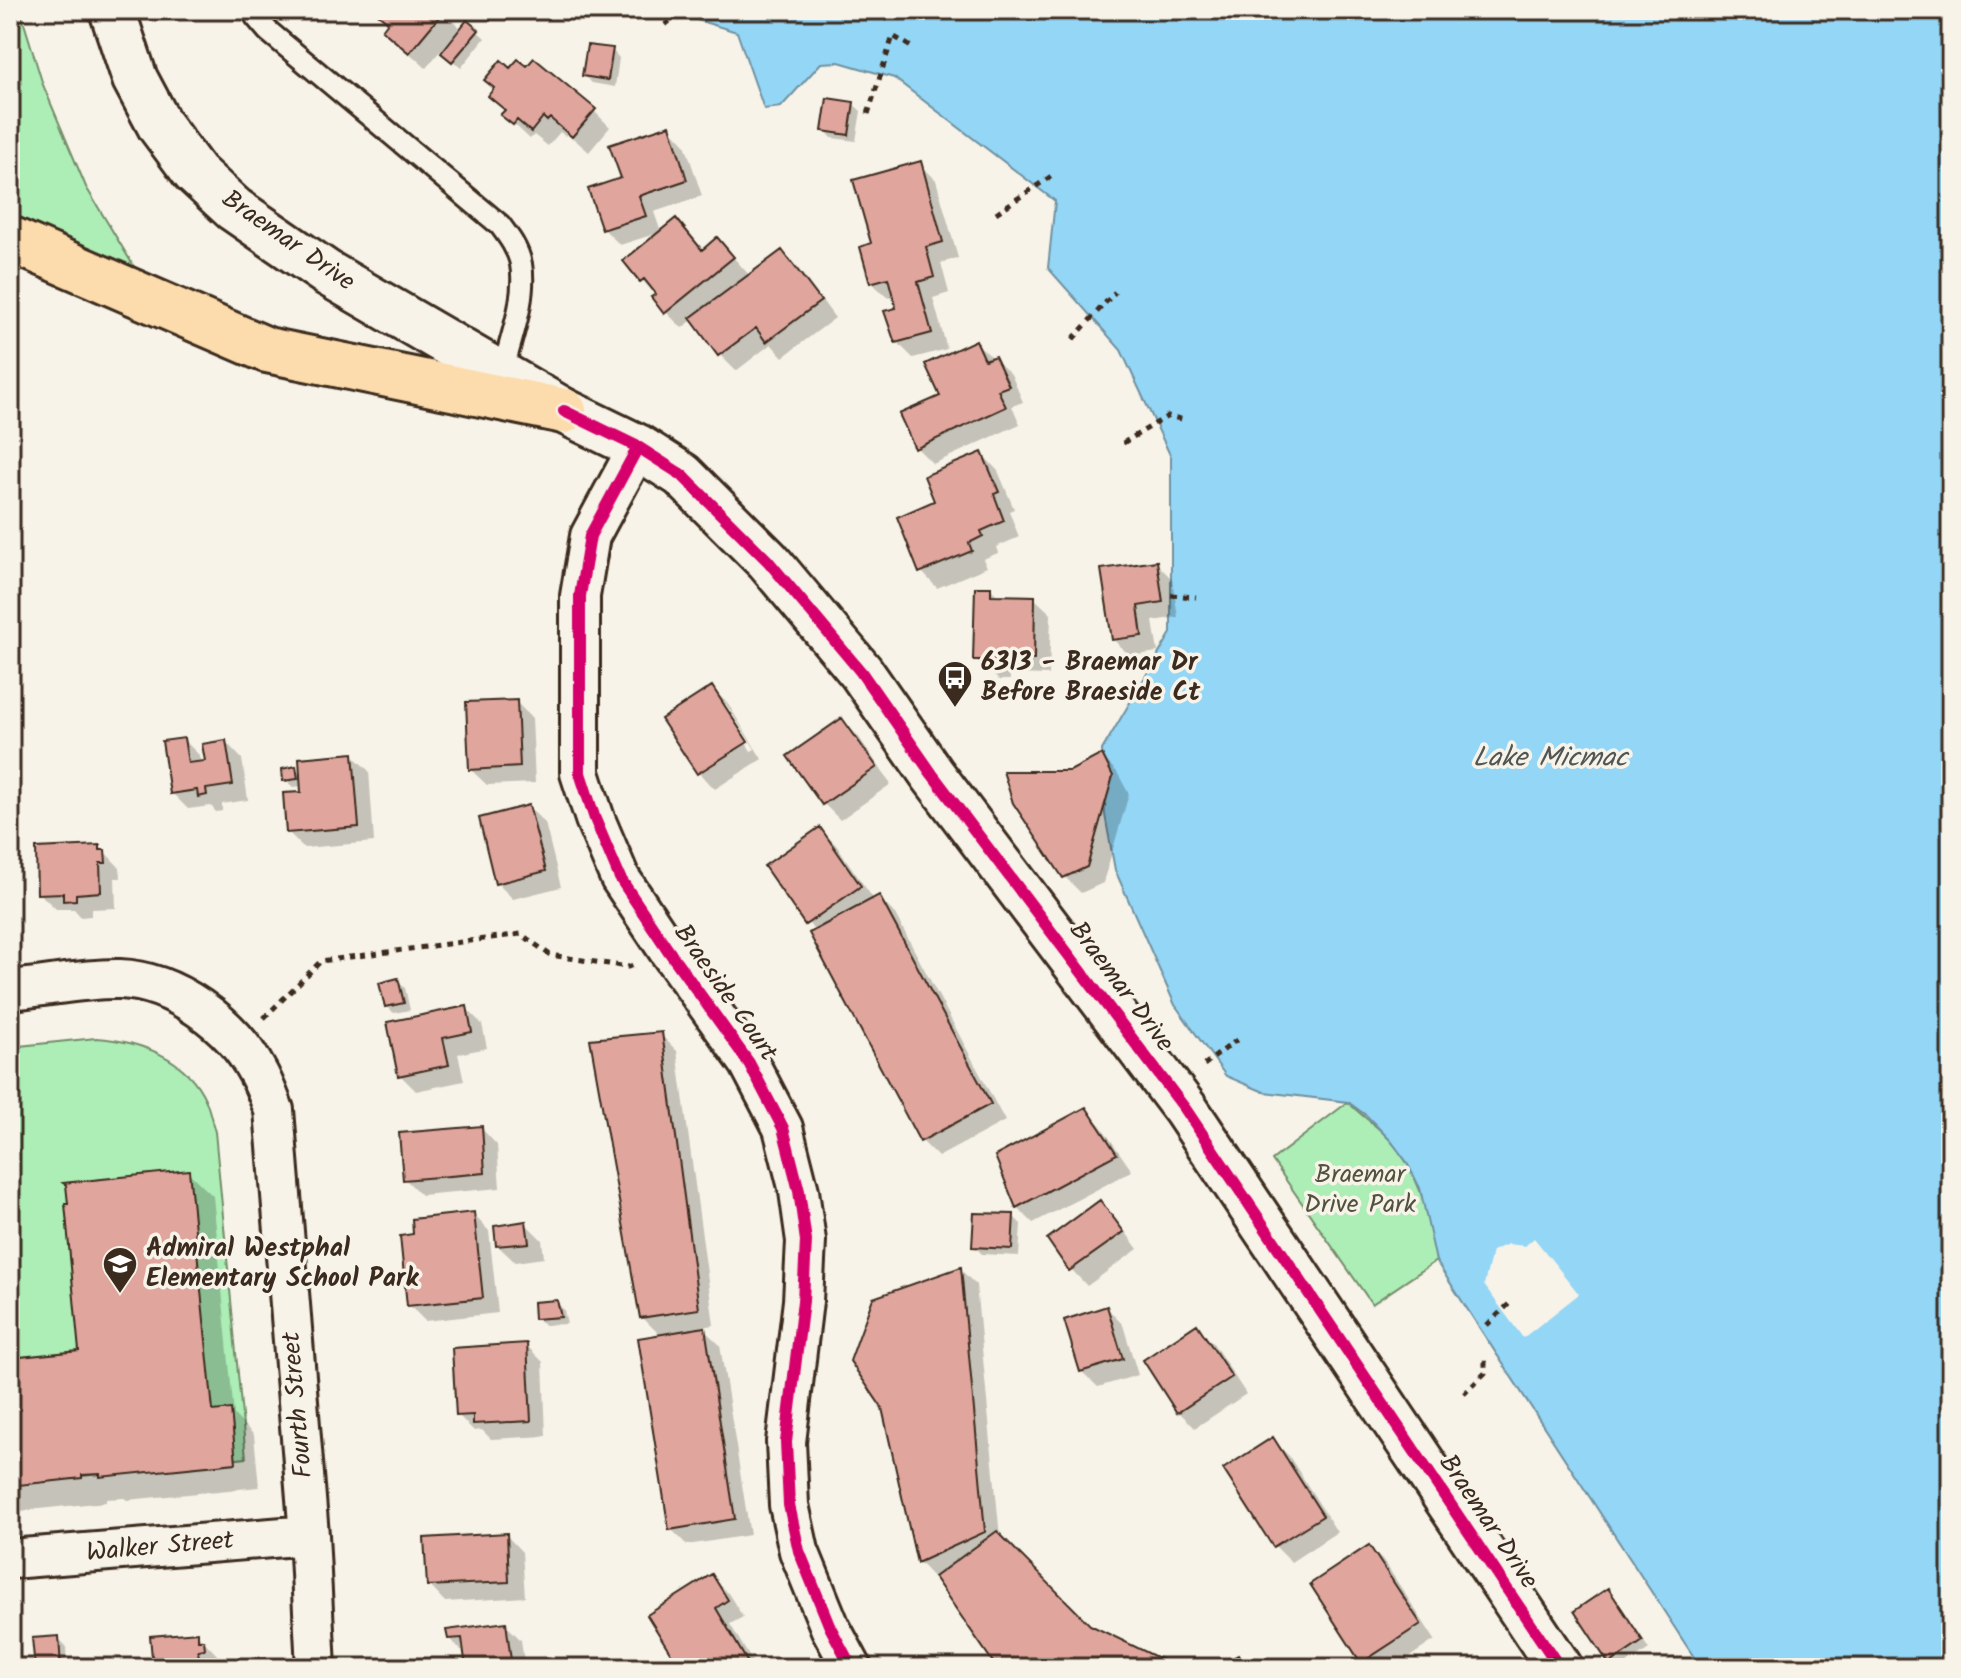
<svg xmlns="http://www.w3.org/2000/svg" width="1961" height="1678" viewBox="0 0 1961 1678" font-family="Kalam,sans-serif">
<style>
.green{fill:#adeeb7;stroke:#748c6a;stroke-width:2}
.water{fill:#94d6f6;stroke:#7091a0;stroke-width:2}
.pier{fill:#f7f3e8}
.shadow{fill:#0003;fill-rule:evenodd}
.building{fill:#e0a69e;stroke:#3b2a1e;stroke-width:2}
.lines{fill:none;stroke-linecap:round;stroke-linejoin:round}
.service-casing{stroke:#3b2a1e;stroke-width:26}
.minor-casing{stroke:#3b2a1e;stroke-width:44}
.secondary-casing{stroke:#3b2a1e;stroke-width:50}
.primary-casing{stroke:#3b2a1e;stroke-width:50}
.path{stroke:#3b2a1e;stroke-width:5;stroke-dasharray:6 6;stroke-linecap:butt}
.service{stroke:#f7f3e8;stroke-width:20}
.minor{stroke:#f7f3e8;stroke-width:38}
.secondary{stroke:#f7f3e8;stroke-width:44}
.primary{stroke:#fcdcac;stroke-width:44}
.cycleway-casing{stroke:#f7f3e8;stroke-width:17}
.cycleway{stroke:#d6006c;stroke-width:12}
.labels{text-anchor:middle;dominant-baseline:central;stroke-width:7;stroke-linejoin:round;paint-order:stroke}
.street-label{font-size:26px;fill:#3b2a1e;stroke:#f7f3e8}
.poi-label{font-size:26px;font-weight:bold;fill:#3b2a1e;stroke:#f7f3e8;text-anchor:start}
.park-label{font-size:26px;fill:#52513d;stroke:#f7f3e8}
.water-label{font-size:28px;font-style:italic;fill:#515554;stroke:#f7f3e8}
</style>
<rect width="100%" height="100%" fill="#f7f3e8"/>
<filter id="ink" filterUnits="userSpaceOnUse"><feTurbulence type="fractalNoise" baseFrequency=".0125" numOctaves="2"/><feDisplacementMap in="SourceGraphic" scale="16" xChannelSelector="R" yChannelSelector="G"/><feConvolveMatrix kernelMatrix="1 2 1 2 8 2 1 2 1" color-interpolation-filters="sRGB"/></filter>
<g filter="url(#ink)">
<path class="green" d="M10,10H20L43,85L86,187L136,270L10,222Z
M96,1038C139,1041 187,1057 206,1101C210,1111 212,1122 215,1132L246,1458L10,1484V1047Z
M1348,1102C1361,1116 1377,1125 1390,1140C1420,1172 1431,1219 1436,1261L1372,1304L1272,1160Z"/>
<path class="water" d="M664,10H1951V1668H1701L1436,1261L1420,1188L1406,1161L1391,1141L1367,1116L1348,1102L1264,1092L1226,1076L1175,1005L1115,870L1105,815L1102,750L1171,633V457L1121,350L1048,268L1055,201L894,78L839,62L821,63L781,107L764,109L737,32Z"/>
<path class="pier" d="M1534,1238L1579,1294L1523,1338L1484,1285L1492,1251L1508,1244L1525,1246Z"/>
<path class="shadow" d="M373,10H455L449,17L462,30L477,31L485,38L461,68L441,50L426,68L384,30L390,24Z
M612,50L619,58L615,87L592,83L585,76Z
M511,70L594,111L610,127L589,152L567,133L565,136L560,132L548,146L534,135L530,139L503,114L506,111L490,96Z
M853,104L861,111L856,141L832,138L825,130Z
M669,127L685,144L702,196L654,212L661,232L620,245L604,229L623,180Z
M920,164L936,180L958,258L941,263L949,293L933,298L947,349L913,358L897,342L899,309L895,296L888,298L871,282L873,245Z
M676,221L704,251L717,239L750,276L782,252L798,268L835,318L783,357L771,344L736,371L720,355L694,319L682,328L666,312L656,296L626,261Z
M976,343L1011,374L1023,402L1012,406L1020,424L933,464L917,448L943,397Z
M982,454L998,471L1014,509L1009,511L1019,537L996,547L998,553L983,559L987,567L937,588L921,571L937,502Z
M1156,563L1172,579L1178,617L1153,621L1158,652L1130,656L1114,640Z
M991,589L999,597L1034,598L1051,614L1049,675L1010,674V680H999L975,659Z
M712,688L728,704L762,759L715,789L699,773L664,719ZM721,704H726L755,749L751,751Z
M516,702L532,718L535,783L487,785L470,769Z
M842,720L858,736L891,784L840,820L824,804L790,756Z
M184,740L200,756L201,763L207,762L226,742L242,759L248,800L222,804V811L216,812L211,806L188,809L172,793Z
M352,755L369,771L374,842L304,848L288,832L303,793V786L293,787L285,780L295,768L302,775Z
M1101,756L1117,772L1129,794L1103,883L1081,893L1064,876Z
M528,807L545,823L561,887L513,899L497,883Z
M820,829L836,845L874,900L879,898L895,914L1005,1121L938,1157L922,1141L815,932L767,866Z
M100,847L120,868L121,878H115L116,908L91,909V916L81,917L74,909H56L39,893Z
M397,981L405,988L410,1010L394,1013L386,1006Z
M466,1008L482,1024L487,1048L458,1054L464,1081L416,1091L400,1075Z
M661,1035L677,1051L714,1325L701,1327L720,1345L750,1535L687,1545L671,1529L661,1336L642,1317Z
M1085,1109L1101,1126L1132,1171L1033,1223L1017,1207Z
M481,1128L497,1145L500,1188L421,1195L405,1179Z
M188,1172L213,1196L234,1415L254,1435L259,1487L127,1500L124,1498L106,1499V1502L10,1512V1360L81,1353Z
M1100,1203L1116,1219L1138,1249L1087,1286L1071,1269Z
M473,1214L489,1231L498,1313L425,1321L409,1305L416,1236Z
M1013,1216L1021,1224L1019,1256L982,1254L974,1246Z
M525,1223L542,1240L544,1258L515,1262L498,1246Z
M960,1269L976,1285L1000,1537L1089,1627L1172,1668H999L937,1577L934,1578L919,1562Z
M556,1302L564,1310L567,1324L544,1325L536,1318Z
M1107,1308L1123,1325L1138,1375L1098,1387L1081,1371Z
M1197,1327L1213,1343L1246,1394L1195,1428L1179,1412Z
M526,1345L543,1362L546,1436L491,1439L482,1430L474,1431L458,1415Z
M1273,1440L1289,1456L1337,1532L1291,1562L1275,1546Z
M506,1535L522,1552L525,1597L445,1602L429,1585Z
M1369,1547L1385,1563L1435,1640L1393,1668H1369L1362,1662Z
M712,1577L728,1593L743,1617L730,1624L756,1668H683Z
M1608,1590L1649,1649L1621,1668H1616L1610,1662Z
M505,1624L521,1640L525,1668H468L466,1655L449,1638Z
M197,1634L220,1658V1665L214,1666V1668H155Z
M58,1638L66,1646L67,1668H37Z"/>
<path class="building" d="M373,10H445L409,53L382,30L388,22Z
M467,20L479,30L452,62L441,53Z
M587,45L613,48L608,80L582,76Z
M534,58L596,109L572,137L550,118L547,121L543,117L531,132L517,120L513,125L500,115L505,110L488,96L494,88L484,80L501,60L510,68L518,59L527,66Z
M827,98L854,102L849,135L822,131Z
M670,125L687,180L639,196L646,216L602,230L588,189L621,178L609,145Z
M921,161L943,242L926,247L934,277L918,282L932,333L895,343L884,311L896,308L888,278L870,283L860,247L871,243L853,180Z
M676,218L702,250L717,237L734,257L664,314L651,297L656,294L644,279L640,282L623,261Z
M782,250L821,301L766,342L756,328L718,356L690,318Z
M976,340L985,360L995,356L1009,386L998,390L1006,407L915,449L899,414L940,396L925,364Z
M982,452L999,492L994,494L1004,521L981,531L983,536L969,543L972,551L919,573L897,517L934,501L924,476Z
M1157,561L1163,602L1138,606L1142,636L1112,640L1101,569Z
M975,587H991V595L1035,596L1034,660L995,658L994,665H981V660H973Z
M712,686L748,742L697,774L661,719Z
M517,700L520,767L469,770L466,702Z
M842,718L877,767L822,805L787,756Z
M184,738L188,763L205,761L202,744L226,740L233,785L206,789L207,795L198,797L197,790L170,794L162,741Z
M353,753L359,827L286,833L283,793L301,792L299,758Z
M1102,754L1113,776L1087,867L1063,878L1013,803L1003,771H1070Z
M296,766L298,779L283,781L282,769Z
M529,805L546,871L495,884L479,818Z
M820,827L861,886L805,925L764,866Z
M100,845V850H105L106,863H100L101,892L76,894V900L63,901V893L37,894L36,848Z
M879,895L991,1104L920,1142L809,933Z
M398,978L404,1003L385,1007L379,983Z
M467,1006L472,1032L443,1038L449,1065L398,1076L387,1022Z
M662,1032L699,1309L640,1318L590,1039Z
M1086,1107L1117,1154L1016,1208L995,1156Z
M482,1126L485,1173L403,1180L399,1133Z
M189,1170L213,1411L231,1409L236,1463L100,1477V1474L82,1475V1478L10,1486V1358L79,1351L65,1204H68L66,1185L63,1183Z
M1100,1200L1124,1232L1069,1271L1047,1239Z
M474,1212L483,1298L407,1306L400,1236L413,1234L412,1219Z
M974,1213L1014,1214L1012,1249L972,1247Z
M526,1221L529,1243L496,1246L494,1226Z
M961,1267L985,1532L917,1563L882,1408L850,1361L873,1298Z
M557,1300L561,1317L534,1319L533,1302Z
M1107,1306L1123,1359L1080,1372L1064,1320Z
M1197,1324L1232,1377L1177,1413L1143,1360Z
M705,1327L735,1519L669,1530L638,1338Z
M527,1343L531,1421L473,1424V1415L456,1416L452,1348Z
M1273,1437L1323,1516L1273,1547L1223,1469Z
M997,1531L1090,1625L1171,1664L1167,1668H997L934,1577Z
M507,1533L509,1582L427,1586L424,1538Z
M1369,1545L1421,1624L1361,1663L1310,1584Z
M712,1574L728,1600L716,1608L751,1668H680L647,1615Z
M1608,1588L1643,1641L1609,1664L1574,1611Z
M506,1622L512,1668H466L462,1638L448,1639L446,1630Z
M198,1632V1640H204L205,1649L198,1650L200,1668H153L150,1636Z
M59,1636L61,1668H35L32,1638Z
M1238,1655L1245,1668H1214Z"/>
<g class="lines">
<defs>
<path id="service" d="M254,10L256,17L268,31L500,225C509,237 518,249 521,264C527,299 510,340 502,374"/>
<path id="minor" d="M638,447L590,536L580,596V773L595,819L620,878L668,950L749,1063L783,1128L799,1191L806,1241L803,1301L786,1442L789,1505L799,1551L830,1627L852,1668
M10,990C46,987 84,978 120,979C174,981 232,1024 257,1071C264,1083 269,1097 274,1110L309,1535L316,1668
M10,1559L309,1535"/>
<path id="secondary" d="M112,10L135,79L160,126L195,173L234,209L327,273L564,411L638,447L682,475L768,561L861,672L932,774L1186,1110L1560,1668"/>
<path id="primary" d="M10,239L267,350L564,411"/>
</defs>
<use href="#service" class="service-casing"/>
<use href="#minor" class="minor-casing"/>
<use href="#secondary" class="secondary-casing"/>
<use href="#primary" class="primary-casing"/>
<path class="path" d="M665,25L683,10
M868,114L893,36L913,48
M996,213L1053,175
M1073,339L1115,292
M1123,443L1168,416L1185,420
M1171,595L1196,597
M264,1018L321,961L521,934L550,955L628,967L633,965
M1204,1065L1238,1039
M1487,1325L1512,1301
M1464,1394L1485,1373V1355"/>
<use href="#service" class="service"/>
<use href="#minor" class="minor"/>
<use href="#secondary" class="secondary"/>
<use href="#primary" class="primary"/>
<defs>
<path id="cycleway" d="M564,411L638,447L682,475L768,561L861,672L932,774L1186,1110L1560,1668
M638,447L590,536L580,596V773L595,819L620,878L668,950L749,1063L783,1128L799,1191L806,1241L803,1301L786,1442L789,1505L799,1551L830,1627L852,1668"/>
</defs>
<use href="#cycleway" class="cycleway-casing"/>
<use href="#cycleway" class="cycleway"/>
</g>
</g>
<defs>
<symbol id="bus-pin" viewBox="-11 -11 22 30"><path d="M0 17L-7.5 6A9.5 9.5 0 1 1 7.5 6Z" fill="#3b2a1e" stroke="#f7f3e8"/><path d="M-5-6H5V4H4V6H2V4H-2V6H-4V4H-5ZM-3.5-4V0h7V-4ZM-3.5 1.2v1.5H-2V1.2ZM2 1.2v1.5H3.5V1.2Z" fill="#fff"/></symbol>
<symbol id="school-pin" viewBox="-11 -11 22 30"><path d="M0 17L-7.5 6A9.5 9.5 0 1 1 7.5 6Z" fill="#3b2a1e" stroke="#f7f3e8"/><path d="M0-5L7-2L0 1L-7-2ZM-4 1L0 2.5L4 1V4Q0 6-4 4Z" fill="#fff"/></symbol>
</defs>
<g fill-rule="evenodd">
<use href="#bus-pin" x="935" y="658" width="40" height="54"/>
<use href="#school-pin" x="100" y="1244" width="40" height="54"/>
</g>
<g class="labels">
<g class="street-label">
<text transform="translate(288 241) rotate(35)">Braemar Drive</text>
<text transform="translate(1121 987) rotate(53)">Braemar Drive</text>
<text transform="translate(725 993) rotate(55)">Braeside Court</text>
<text transform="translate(298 1405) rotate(-95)">Fourth Street</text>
<text transform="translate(1488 1522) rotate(56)">Braemar Drive</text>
<text transform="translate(160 1547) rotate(-5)">Walker Street</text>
</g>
<g class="poi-label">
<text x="981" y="663">6313 - Braemar Dr<tspan x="981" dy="30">Before Braeside Ct</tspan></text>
<text x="146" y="1249">Admiral Westphal<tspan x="146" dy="30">Elementary School Park</tspan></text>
</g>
<g class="park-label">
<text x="1360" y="1175">Braemar<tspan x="1360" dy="30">Drive Park</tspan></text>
</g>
<g class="water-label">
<text x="1550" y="758">Lake Micmac</text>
</g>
</g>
<rect width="1961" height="1678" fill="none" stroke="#f7f3e8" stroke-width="40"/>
<rect x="20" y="20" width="1921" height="1638" fill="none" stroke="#3b2a1e" stroke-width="3" filter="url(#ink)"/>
</svg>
